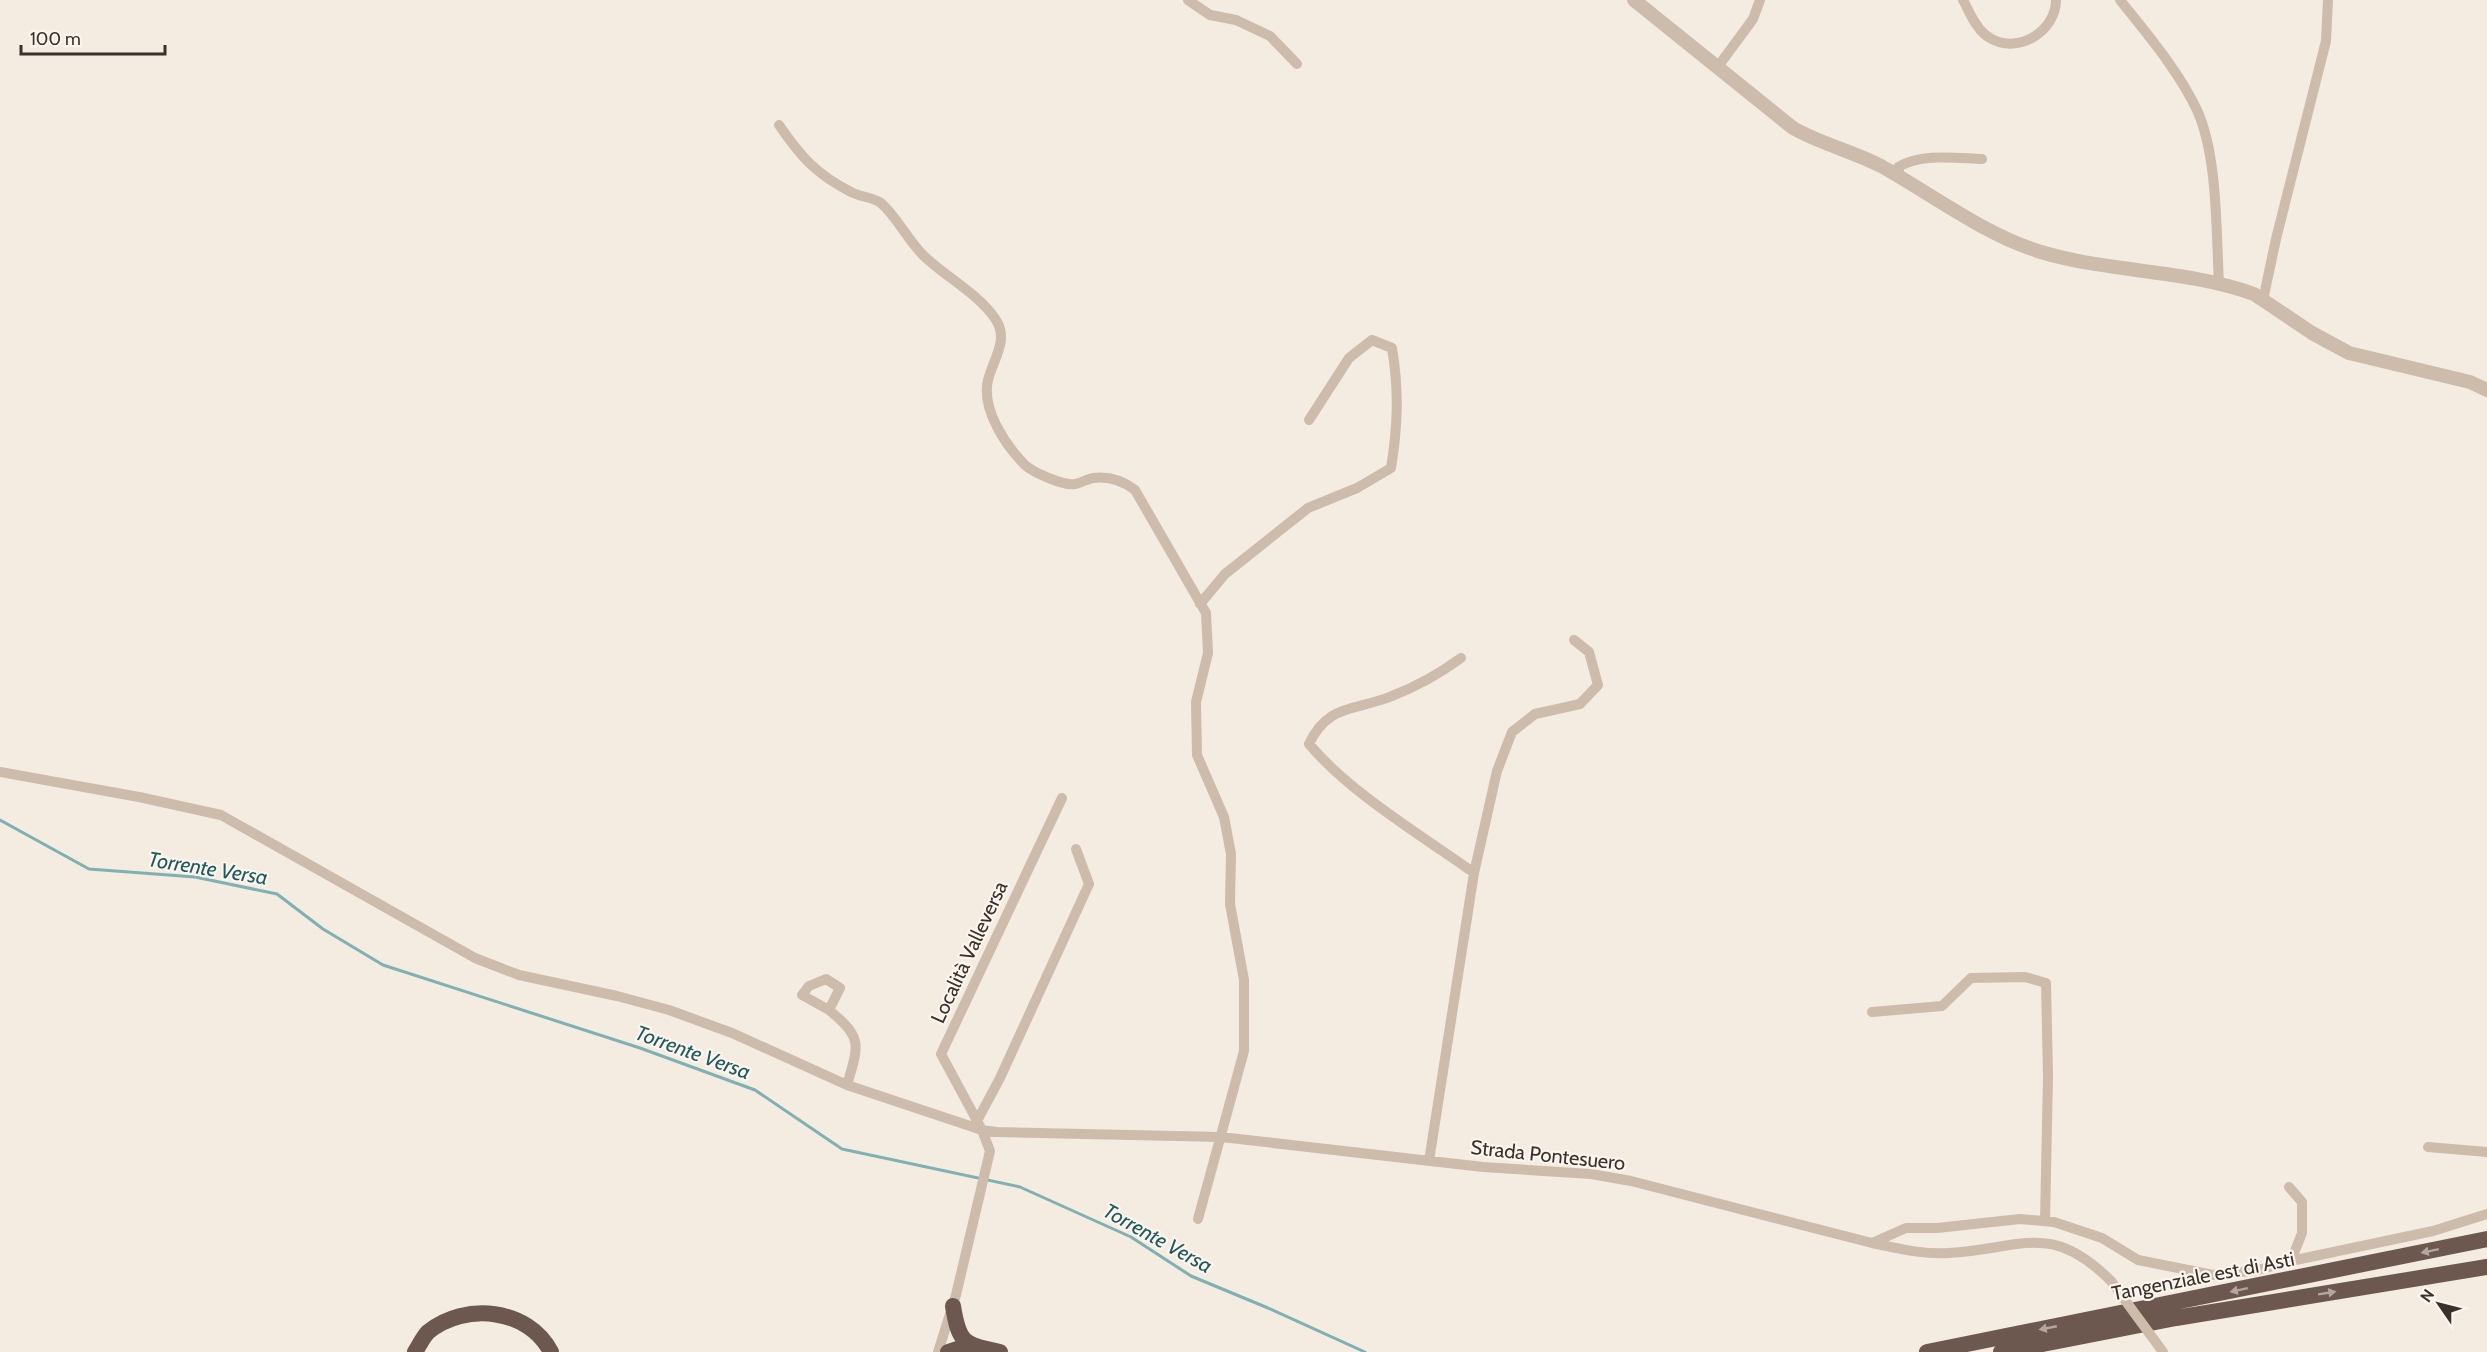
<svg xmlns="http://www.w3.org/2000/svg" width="2487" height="1352" viewBox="0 0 2487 1352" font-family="Cabin,sans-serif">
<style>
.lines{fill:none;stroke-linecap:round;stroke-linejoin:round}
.stream{stroke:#7fb0b2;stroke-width:3}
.minor{stroke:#cdbbac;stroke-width:10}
.tertiary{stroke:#cdbbac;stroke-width:14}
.trunk{stroke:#6c584f;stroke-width:16}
.minor-bridge{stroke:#cdbbac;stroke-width:10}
.oneway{fill:#b4a69e}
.labels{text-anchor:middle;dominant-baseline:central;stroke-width:4.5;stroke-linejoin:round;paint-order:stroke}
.street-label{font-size:20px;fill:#3b302b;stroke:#fbf5ee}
.water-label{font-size:21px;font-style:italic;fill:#1f5a5e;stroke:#fbf5ee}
</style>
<rect width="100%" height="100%" fill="#f4ebe1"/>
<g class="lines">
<path class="stream" d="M0,820L89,869L195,877L277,894L323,929L383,965L640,1048L755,1090L842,1149L1020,1187L1131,1237L1191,1276L1268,1308L1365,1352"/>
<path class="minor" d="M1188,0L1210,15L1236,20L1270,36L1297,64
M1963,0C1970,13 1977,31 1990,38C2018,55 2056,31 2056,0
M2120,0C2147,34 2178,70 2197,110C2218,156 2216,232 2219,283
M1717,68L1753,19L1760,0
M779,125C801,157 816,174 851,192C860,197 873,197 881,203C898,218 908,241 924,256C947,278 979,294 996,320C1009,340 993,360 988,380C981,409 1006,446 1025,465C1034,473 1064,486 1075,484C1081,483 1087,479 1093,478C1109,476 1122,480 1135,490L1206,613L1208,653L1196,702L1197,755L1224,817L1231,854L1230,904L1244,980V1051L1198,1219
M1900,177L1898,167C1922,153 1955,158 1982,159
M2263,300L2276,239L2326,41L2328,0
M1200,604L1225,574L1308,508L1357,488L1391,468C1398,425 1399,390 1392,348L1372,340L1349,358L1309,420
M1461,658C1439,674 1418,686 1392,696C1356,711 1328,703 1309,744C1350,793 1421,835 1474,873
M0,772L139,797L221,815L475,958L519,975L617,996L669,1010L732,1033L847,1085L982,1130L996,1132L1221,1137L1483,1167L1591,1174L1631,1181L1872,1243C1896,1248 1924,1255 1949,1253C2022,1249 2050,1220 2111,1281
M829,1010L802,995L809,986L826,979L840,988L829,1010C863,1038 859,1044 847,1085
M1872,1012L1942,1006L1971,978L2025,977L2046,983L2048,1076L2045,1221
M977,1121L1000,1078L1089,884L1076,849
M2428,1147L2487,1152
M1429,1161L1474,873L1497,771L1512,732L1535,714L1580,704L1598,685L1589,652L1574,640
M2289,1187L2302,1202V1233L2291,1261
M1872,1243L1906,1228H1937L2020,1219L2054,1222L2102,1238L2138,1260L2213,1275L2258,1270L2291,1261L2433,1231L2487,1214
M938,1352L956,1295L990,1151L982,1130L941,1054L1062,798"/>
<path class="tertiary" d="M1634,0L1793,128C1821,144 1852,151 1881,166C1933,195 1983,234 2041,252C2111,273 2185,269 2254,294L2312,333L2349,353L2470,382L2487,390"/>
<path class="trunk" d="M953,1306C959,1344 964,1344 1000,1352
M415,1352C419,1346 423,1337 428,1332C465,1302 528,1308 551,1352
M948,1352L969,1345
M1927,1352L2487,1239
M2001,1352L2176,1318L2487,1267"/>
<path class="minor-bridge" d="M2111,1281L2163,1352"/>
</g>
<defs><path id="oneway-solid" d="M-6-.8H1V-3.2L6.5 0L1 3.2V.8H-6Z" transform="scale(1.5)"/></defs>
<g class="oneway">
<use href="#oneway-solid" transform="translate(2430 1251) rotate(168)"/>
<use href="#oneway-solid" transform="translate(2239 1290) rotate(168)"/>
<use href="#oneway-solid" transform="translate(2327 1293) rotate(-9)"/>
<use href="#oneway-solid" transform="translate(2048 1328) rotate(169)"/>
</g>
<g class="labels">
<g class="street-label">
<text transform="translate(969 952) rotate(-65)">Località Valleversa</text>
<text transform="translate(1548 1155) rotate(6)">Strada Pontesuero</text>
<text transform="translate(2203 1276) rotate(-11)">Tangenziale est di Asti</text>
</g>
<g class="water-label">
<text transform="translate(208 868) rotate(9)">Torrente Versa</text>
<text transform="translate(693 1052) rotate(20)">Torrente Versa</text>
<text transform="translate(1158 1238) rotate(29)">Torrente Versa</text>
</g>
</g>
<g transform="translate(2439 1304) rotate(305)" stroke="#fbf5ee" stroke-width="4.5" paint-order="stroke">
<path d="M0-4.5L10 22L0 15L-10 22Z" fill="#3b302b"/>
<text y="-9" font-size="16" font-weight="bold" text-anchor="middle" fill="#3b302b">N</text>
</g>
<path d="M21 45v9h144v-9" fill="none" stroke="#3b302b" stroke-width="3"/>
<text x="30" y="45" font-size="18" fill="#3b302b" stroke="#fbf5ee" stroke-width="4.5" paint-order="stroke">100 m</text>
</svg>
